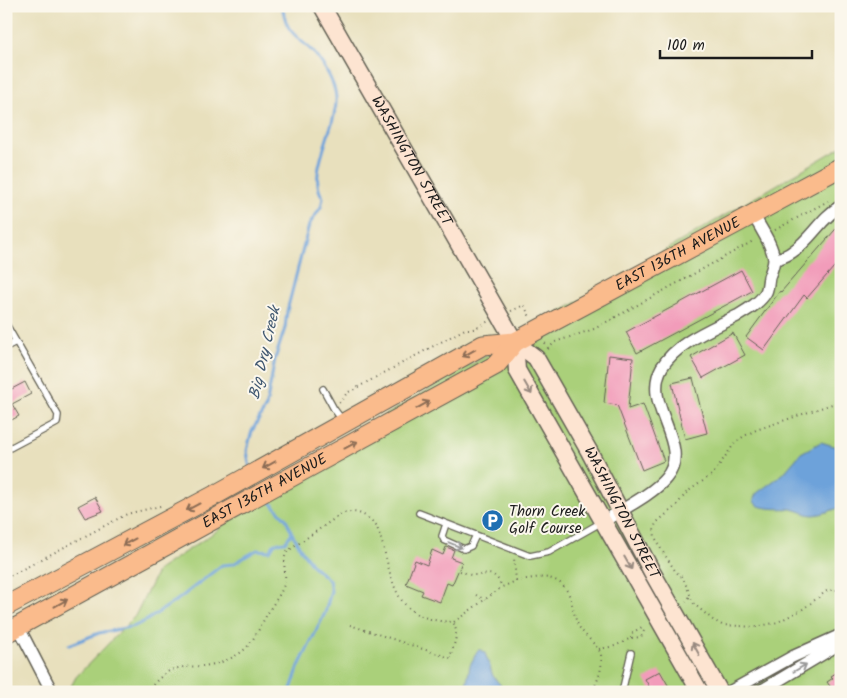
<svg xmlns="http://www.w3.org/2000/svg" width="847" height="698" viewBox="0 0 847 698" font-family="Kalam,sans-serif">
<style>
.green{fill:#aad07a;stroke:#63764b}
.water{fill:#6da2da;stroke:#445f7b}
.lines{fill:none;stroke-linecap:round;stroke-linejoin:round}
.stream{stroke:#6da2da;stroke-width:3}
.building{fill:#f29cba}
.lane-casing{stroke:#636154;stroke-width:8}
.street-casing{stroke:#636154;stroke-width:14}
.secondary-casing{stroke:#636154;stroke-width:19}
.primary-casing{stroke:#636154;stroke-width:21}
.path{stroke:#636154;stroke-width:2;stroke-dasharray:1 4;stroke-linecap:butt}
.lane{stroke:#fff;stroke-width:5.5}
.street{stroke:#fff;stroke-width:11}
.secondary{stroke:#fde4d1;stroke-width:16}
.primary{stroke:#fabb8c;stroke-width:19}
.oneway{stroke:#8b6c54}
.oneway2{stroke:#988a80}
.oneway3{stroke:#999}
.labels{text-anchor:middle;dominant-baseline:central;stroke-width:4;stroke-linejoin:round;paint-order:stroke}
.street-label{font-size:15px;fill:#1c1c1c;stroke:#fbf7ec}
.poi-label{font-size:15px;fill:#1c1c1c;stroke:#fbf7ec;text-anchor:start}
.water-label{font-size:16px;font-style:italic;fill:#405871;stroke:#fbf7ec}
</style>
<rect width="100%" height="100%" fill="#fbf7ec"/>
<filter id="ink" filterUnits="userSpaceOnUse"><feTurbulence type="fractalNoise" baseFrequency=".02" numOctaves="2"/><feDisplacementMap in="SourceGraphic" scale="10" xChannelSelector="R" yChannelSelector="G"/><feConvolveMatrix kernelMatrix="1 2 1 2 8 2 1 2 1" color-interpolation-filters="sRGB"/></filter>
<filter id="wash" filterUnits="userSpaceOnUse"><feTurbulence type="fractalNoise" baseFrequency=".0096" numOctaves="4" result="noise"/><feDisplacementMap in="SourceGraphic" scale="20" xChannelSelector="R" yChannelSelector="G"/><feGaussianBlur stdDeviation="1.12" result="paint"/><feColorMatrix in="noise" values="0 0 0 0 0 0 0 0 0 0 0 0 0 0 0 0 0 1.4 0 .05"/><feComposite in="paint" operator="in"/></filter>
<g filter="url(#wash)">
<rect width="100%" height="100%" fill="#e8e0bd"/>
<path class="green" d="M841,147V692H68L76,677L135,616L158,570L218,530L225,523L314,457Z"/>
<path class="water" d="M821,442L837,447L841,450V507C832,510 824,514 814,515C806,515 799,510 791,509C783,508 743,512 757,493L783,474L801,453Z
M478,650H481L485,653L493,676L506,692H465L470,665Z"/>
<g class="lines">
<path class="stream" d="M250,469L247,451L249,442L252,431L266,407L275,359L285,328L287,311L309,225L321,207L323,198C305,174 338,126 336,97C335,82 320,57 308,47C302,41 294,36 289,28C285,22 284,14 282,6
M267,498L286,519L292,533L302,551L313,566L329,580L331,591L325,613L299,666L290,692
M69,645L99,633L135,626L147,620L180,598L222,565L233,564L257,550L270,551L275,543L285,542L292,533"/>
</g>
<g id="blocks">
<path class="building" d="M841,223V259L807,298L804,295L764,350L746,337L780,291L781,292Z
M741,270L752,291L637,353L626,332Z
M733,333L745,355L703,378L691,357Z
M609,355L633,358L628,409L643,404L664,461L642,470L617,405L604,403Z
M693,378L707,433L685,439L672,383Z
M25,382L31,394L12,404L19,416L6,423V392Z
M95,497L103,511L85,518L78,506Z
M446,547L454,550L451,558L462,562L452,585L447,583L440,602L421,595L423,591L406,584L415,560L427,565L432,550L443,555Z
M841,670V692H834L827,682L833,678L831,676Z
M660,671L672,692H652L645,679Z"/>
</g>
</g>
<g filter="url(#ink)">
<use href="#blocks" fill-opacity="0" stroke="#636154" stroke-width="1"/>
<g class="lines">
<defs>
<path id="lane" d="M6,324L58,415L57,423L6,450
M6,347L16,342
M323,389L334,409L343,421
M419,513L530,556L549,552L602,522
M446,524L442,536L444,540L464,549L471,546L476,535
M622,692L631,653"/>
<path id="street" d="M774,260C780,258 787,256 792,252C811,240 821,217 841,206
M604,521C621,510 653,494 666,478C694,445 640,405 662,367C677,342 712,329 737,316C747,310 760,303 766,292C768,288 768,282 769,277C771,272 774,264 774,259C772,243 760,228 753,214
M18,626L52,692
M729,692L792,657L841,635
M759,692L841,643"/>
<g id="secondary">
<path id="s1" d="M322,6L515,342L536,358L589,451L652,572L720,692"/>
<path d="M515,342L517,370L700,692"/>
</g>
<g id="primary">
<path id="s2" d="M6,606L215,495L483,345L515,342L841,167"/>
<path id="s3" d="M6,633L496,365L515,342"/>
</g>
</defs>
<use href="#lane" class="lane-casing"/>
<use href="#street" class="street-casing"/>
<use href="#secondary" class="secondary-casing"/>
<use href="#primary" class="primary-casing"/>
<path class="path" d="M775,230L828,201
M511,311L524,305L530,317
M545,343L548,348
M548,349L555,342L594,329L755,240
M841,401L756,430L744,436L734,444L713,474L687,492L676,506L656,523L654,529L655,537L661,549L676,572L683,578L694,604L713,620L722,625L756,627L778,622L803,609L828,590H841
M339,403L347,393L465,329H473L489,321
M460,571C464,572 468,575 472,575C488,576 494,568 502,587
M6,578L127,514L164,505
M516,581C530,579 544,574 557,581C574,591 571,610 578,625C583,635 600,647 601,655C603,669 598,680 592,692
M476,595L485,600
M686,602L690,596
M454,622L502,587L516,581L514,558
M631,638L632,633L642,627
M599,649L615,646L631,638L641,637L644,631
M146,692C153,685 160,676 169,671C179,666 191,667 202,666C216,665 234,659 245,649C256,638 261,624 269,611C274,602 282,593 284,584C288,573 280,561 288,551L341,514C356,509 365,514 376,525C395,572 385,620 453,622C460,634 453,646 450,658L350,625"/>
<use href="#lane" class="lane"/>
<use href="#street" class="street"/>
<use href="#secondary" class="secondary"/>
<use href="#primary" class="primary"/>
</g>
<defs><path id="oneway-shaft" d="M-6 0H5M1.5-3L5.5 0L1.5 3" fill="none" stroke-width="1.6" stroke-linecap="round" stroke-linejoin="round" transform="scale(1.25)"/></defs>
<g class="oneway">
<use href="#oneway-shaft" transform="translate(469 353) rotate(151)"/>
<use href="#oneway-shaft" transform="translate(423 405) rotate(-29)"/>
<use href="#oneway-shaft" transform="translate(351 445) rotate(-28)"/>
<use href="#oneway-shaft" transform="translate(269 465) rotate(151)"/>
<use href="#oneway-shaft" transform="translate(193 507) rotate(152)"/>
<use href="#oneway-shaft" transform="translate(129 542) rotate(152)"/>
<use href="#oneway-shaft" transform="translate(61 603) rotate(-29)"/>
</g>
<g class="oneway2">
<use href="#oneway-shaft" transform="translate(528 388) rotate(60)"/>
<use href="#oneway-shaft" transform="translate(628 563) rotate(60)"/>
<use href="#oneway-shaft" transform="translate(696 649) rotate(-119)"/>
</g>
<g class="oneway3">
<use href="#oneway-shaft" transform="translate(455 545) rotate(22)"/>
<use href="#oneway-shaft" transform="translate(800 668) rotate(-30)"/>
</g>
</g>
<defs>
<symbol id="parking-disc" viewBox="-11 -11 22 22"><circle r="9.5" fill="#1f6fb2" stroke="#fbf7ec"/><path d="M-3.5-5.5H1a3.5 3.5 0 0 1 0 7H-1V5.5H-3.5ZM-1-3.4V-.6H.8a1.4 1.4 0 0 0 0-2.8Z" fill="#fff"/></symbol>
</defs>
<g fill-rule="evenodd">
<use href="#parking-disc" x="480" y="508" width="25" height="25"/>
</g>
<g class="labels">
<g class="street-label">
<text stroke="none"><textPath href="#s1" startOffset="179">WASHINGTON STREET</textPath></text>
<text stroke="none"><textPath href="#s2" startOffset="761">EAST 136TH AVENUE</textPath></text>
<text stroke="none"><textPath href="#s3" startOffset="295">EAST 136TH AVENUE</textPath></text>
<text stroke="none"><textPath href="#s1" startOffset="591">WASHINGTON STREET</textPath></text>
</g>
<g class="poi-label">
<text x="509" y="512">Thorn Creek<tspan x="509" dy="17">Golf Course</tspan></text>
</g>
<g class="water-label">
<text transform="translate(265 353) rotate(-77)">Big Dry Creek</text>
</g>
</g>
<rect width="847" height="698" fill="none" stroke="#fbf7ec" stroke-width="25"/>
<path d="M660 50v8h152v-8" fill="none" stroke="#1c1c1c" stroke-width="2.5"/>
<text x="667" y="50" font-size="15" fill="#1c1c1c" stroke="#fbf7ec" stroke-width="4" paint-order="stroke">100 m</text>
</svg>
